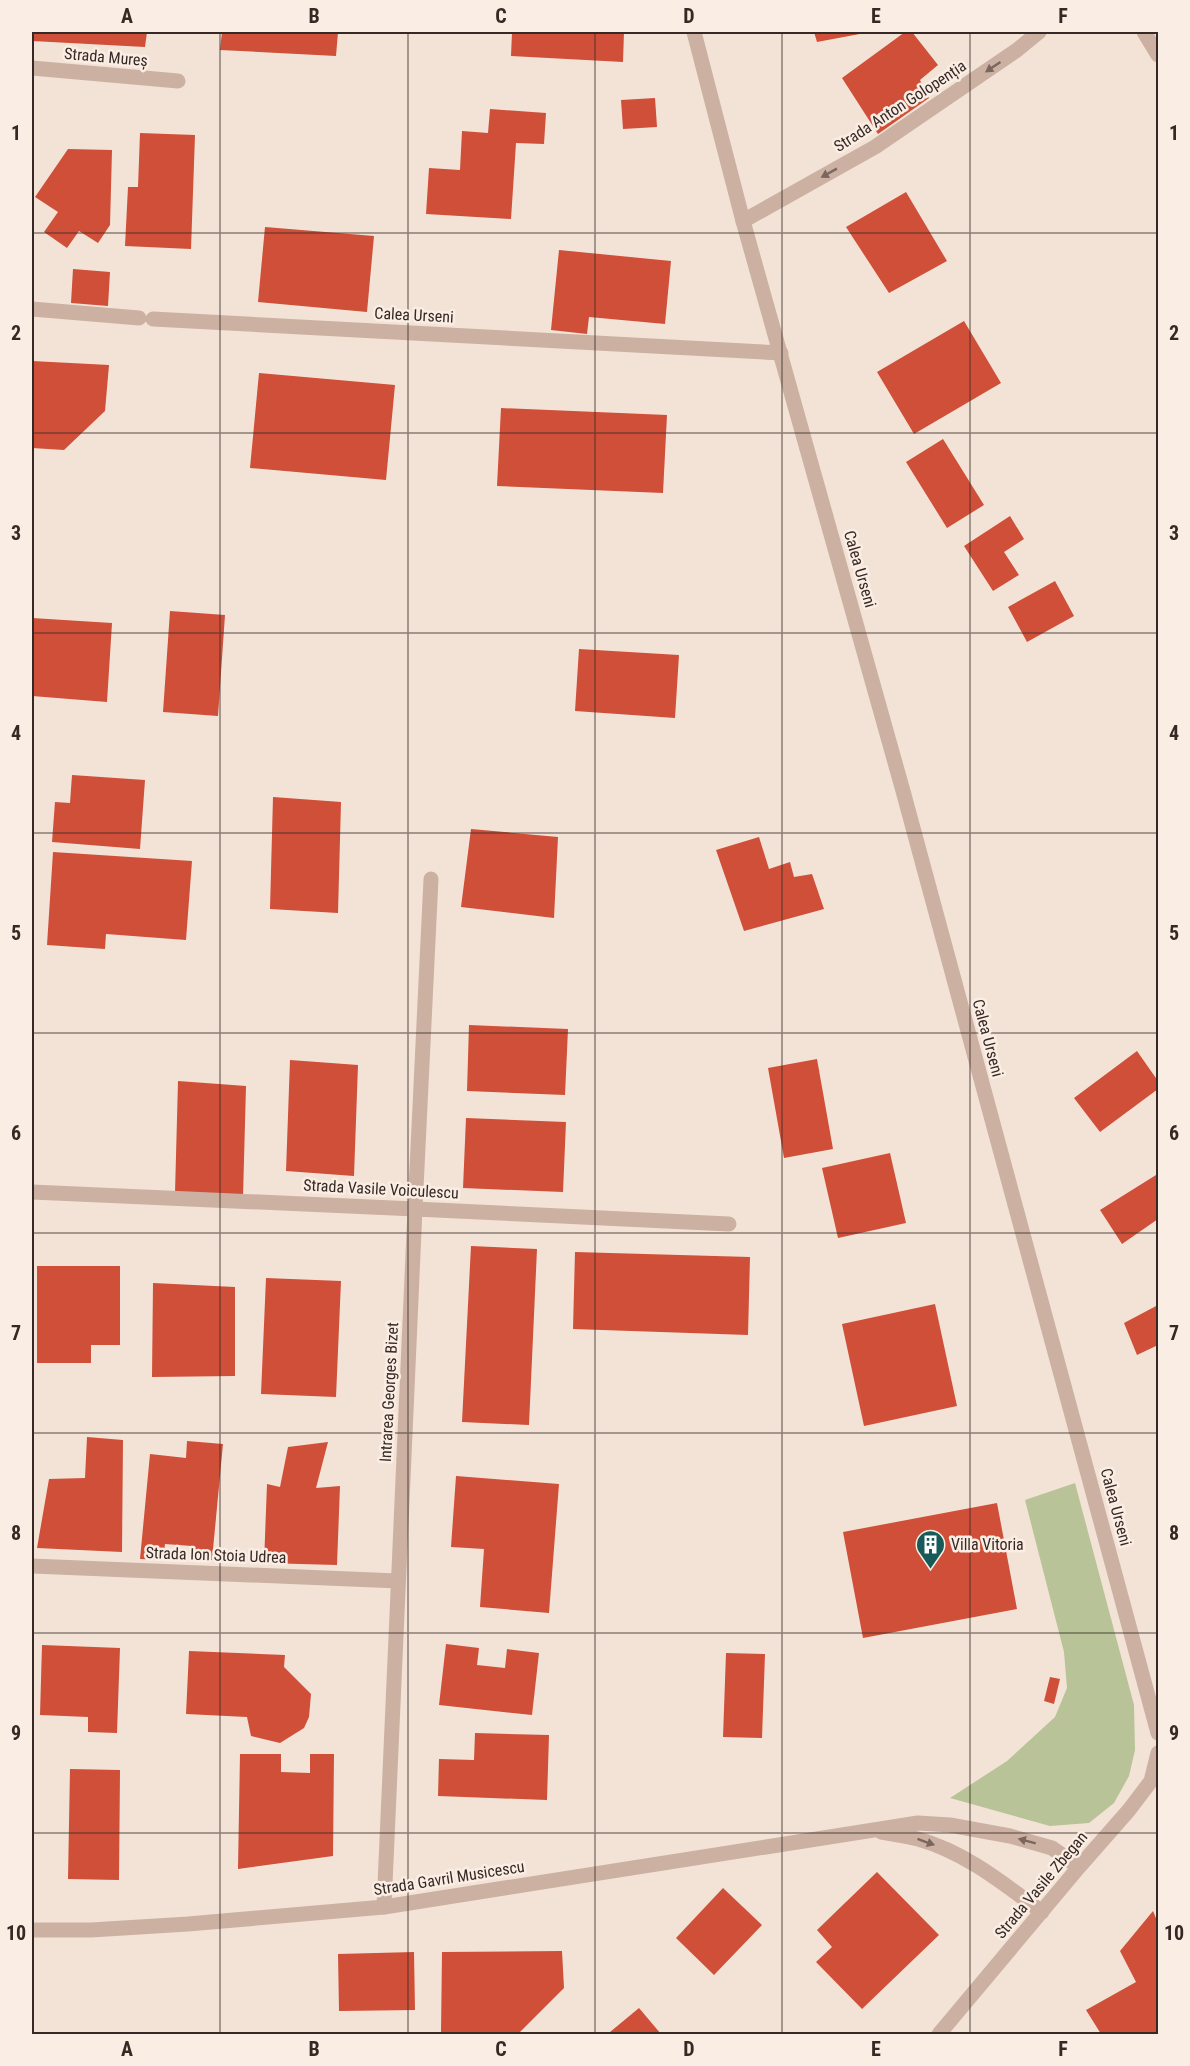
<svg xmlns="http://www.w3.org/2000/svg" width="1190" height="2066" viewBox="0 0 1190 2066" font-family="'Roboto Condensed',sans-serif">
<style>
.green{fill:#b8c397}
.building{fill:#cf4f39}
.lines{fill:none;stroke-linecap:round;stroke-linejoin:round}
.service{stroke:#ccb1a3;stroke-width:15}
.minor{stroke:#ccb1a3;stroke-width:15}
.tertiary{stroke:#ccb1a3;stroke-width:15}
.oneway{fill:#7a665e}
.grid{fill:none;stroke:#362925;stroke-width:1.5;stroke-opacity:0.55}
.labels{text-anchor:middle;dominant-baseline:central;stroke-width:5;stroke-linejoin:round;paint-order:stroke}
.street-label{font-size:16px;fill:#362925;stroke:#faeee4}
.poi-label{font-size:16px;fill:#362925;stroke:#faeee4;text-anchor:start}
.neatline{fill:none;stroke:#362925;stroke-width:2}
.grid-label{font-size:20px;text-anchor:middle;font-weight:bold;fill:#362925}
</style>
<rect width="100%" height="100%" fill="#f3e3d7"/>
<path class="green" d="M1075,1483L1134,1705L1135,1750L1129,1776L1114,1803L1089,1823L1050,1826L950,1798L1007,1761L1055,1717L1067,1688L1064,1652L1025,1500Z"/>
<path class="building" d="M32,32H147L145,47L32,41Z
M222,32H338L336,56L220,50Z
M512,32H624L623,62L511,56Z
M814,32H865V33L817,42Z
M905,32H912L938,65L920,80L929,98L878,134L842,78Z
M655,98L657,127L623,129L621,100Z
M490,109L546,113L544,144L516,143L511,219L426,214L429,168L460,170L462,131L488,133Z
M140,133L195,135L191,249L125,246L128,187H138Z
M68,149L112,150L110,225L98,243L79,231L67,248L44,232L58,212L35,197Z
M906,192L947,261L889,293L846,227Z
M265,227L374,236L367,312L258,302Z
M559,250L671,261L665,324L589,317L587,334L551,330Z
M73,269L110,272L108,306L71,303Z
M964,321L1001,383L914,434L877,372Z
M32,361L109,365L105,411L64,450L32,448Z
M259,373L395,385L386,480L250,468Z
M501,408L667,415L663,493L497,486Z
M943,439L984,505L947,528L906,462Z
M1010,516L1024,539L1004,552L1019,575L993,591L964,546Z
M1055,581L1074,616L1027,642L1008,607Z
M170,611L225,615L218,716L163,712Z
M32,618L112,623L107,702L32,696Z
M579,649L679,655L675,718L575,711Z
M72,775L145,780L140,849L52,842L55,802L70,803Z
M273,797L341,802L338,913L270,909Z
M471,829L558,837L554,918L461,907Z
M759,837L769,869L790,862L794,877L812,874L824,909L744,931L716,850Z
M53,852L192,861L186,940L106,934L105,949L47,945Z
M469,1025L568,1029L565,1095L467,1091Z
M1137,1051L1158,1081V1089L1100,1132L1074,1098Z
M817,1059L833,1149L784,1158L768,1068Z
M290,1060L358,1065L354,1176L286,1171Z
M178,1081L246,1086L243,1197L175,1193Z
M466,1118L566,1122L563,1192L463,1188Z
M890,1153L906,1223L838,1238L822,1168Z
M1156,1175L1158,1179V1219L1122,1244L1100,1210Z
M471,1246L537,1249L529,1425L462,1422Z
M575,1252L750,1257L748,1335L573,1329Z
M37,1266H120V1345H91V1363H37Z
M266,1278L341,1281L336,1397L261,1394Z
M153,1283L235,1287V1376L152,1377Z
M935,1304L957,1406L864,1426L842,1324Z
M1158,1305V1345L1137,1355L1124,1323Z
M87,1437L123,1440L122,1552L37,1548L49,1479L85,1478Z
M187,1441L223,1444L212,1560L191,1558L192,1546L165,1544L163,1560L140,1559L150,1454L186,1458Z
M328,1442L316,1488L340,1486L337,1565L264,1563L267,1484L280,1487L288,1447Z
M456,1476L559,1484L549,1613L480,1607L484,1549L451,1547Z
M997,1503L1017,1609L863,1638L843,1532Z
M446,1644L479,1648L477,1665L505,1668L507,1649L539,1653L532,1715L439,1705Z
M42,1645L120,1648L117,1733L88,1732V1717L40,1715Z
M189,1651L285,1655L284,1667L311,1694L309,1717L304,1728L280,1743L251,1736L247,1717L186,1714Z
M726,1653L765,1654L762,1738L723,1737Z
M1050,1677L1060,1679L1054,1704L1044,1701Z
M475,1733L549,1735L547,1800L438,1796L439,1759L474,1760Z
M240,1754H281V1772L310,1773V1754H334L333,1856L238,1869Z
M70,1769L120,1770L119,1880L68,1879Z
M32,1813H34V1873H32Z
M877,1872L939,1935L862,2009L816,1962L832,1947L817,1930Z
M723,1888L762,1925L714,1975L676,1938Z
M1153,1911L1158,1923V2034H1101L1086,2010L1136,1982L1120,1951Z
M562,1951L564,1988L518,2034H467L441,2032L442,1952Z
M414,1952L415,2010L339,2011L338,1954Z
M639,2008L661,2034H612L610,2032Z"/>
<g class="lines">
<path class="service" d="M153,319L781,353
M431,879L415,1209L729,1224"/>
<path class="minor" d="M1144,32L1158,55
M32,68L178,81
M743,221L875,147L1017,50L1039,32
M32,309L139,318
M32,1192L415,1209L384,1907
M32,1566L398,1581"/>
<path class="tertiary" d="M694,32L743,221L903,791L1158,1733
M881,1832C893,1834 906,1836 918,1839C965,1852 1004,1884 1042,1912
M32,1930H91L188,1924L384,1907L918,1823L950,1825L1010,1836L1052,1848L1079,1867
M939,2034L1079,1867L1129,1810L1151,1781L1158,1753"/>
</g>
<defs><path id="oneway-solid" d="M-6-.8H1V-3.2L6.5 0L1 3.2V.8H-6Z" transform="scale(1.5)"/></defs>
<g class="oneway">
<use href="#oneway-solid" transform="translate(993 67) rotate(146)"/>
<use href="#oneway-solid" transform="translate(829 173) rotate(151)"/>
<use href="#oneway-solid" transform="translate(1027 1841) rotate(-165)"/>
<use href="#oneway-solid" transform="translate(926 1842) rotate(20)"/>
</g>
<path class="grid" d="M220,32V2034M408,32V2034M595,32V2034M782,32V2034M970,32V2034M32,233H1158M32,433H1158M32,633H1158M32,833H1158M32,1033H1158M32,1233H1158M32,1433H1158M32,1633H1158M32,1833H1158"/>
<defs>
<symbol id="building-pin" viewBox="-11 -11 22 30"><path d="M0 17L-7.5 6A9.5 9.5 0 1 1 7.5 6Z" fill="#185a58" stroke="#faeee4"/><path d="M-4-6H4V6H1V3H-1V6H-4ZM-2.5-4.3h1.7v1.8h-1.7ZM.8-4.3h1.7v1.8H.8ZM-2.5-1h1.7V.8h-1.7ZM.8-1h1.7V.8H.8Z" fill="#fff"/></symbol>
</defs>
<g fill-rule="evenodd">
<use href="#building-pin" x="914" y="1528" width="33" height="45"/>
</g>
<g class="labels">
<g class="street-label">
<text transform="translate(106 57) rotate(5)">Strada Mureș</text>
<text transform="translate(900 106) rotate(-33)">Strada Anton Golopenția</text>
<text transform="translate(414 315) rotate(3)">Calea Urseni</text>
<text transform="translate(860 569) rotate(74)">Calea Urseni</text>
<text transform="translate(988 1038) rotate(75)">Calea Urseni</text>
<text transform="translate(381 1189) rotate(3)">Strada Vasile Voiculescu</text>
<text transform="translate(389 1392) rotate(-87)">Intrarea Georges Bizet</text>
<text transform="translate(1116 1507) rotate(75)">Calea Urseni</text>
<text transform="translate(216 1555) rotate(2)">Strada Ion Stoia Udrea</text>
<text transform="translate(449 1878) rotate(-9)">Strada Gavril Musicescu</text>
<text transform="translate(1041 1885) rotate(-50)">Strada Vasile Zbegan</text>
</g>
<g class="poi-label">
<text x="951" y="1544">Villa Vitoria</text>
</g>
</g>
<rect width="1190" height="2066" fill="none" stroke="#faeee4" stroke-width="66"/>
<rect x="33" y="33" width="1124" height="2000" class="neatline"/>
<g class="grid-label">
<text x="127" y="23">A</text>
<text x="314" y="23">B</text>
<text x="501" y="23">C</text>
<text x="689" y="23">D</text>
<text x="876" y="23">E</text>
<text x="1063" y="23">F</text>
<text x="16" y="140">1</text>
<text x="1174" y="140">1</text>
<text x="16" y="340">2</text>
<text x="1174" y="340">2</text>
<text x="16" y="540">3</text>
<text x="1174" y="540">3</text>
<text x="16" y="740">4</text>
<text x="1174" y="740">4</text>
<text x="16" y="940">5</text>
<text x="1174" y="940">5</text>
<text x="16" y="1140">6</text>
<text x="1174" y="1140">6</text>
<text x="16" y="1340">7</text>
<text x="1174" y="1340">7</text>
<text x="16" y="1540">8</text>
<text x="1174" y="1540">8</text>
<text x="16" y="1740">9</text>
<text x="1174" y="1740">9</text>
<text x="16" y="1940">10</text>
<text x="1174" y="1940">10</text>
<text x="127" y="2056">A</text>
<text x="314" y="2056">B</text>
<text x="501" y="2056">C</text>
<text x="689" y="2056">D</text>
<text x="876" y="2056">E</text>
<text x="1063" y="2056">F</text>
</g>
</svg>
